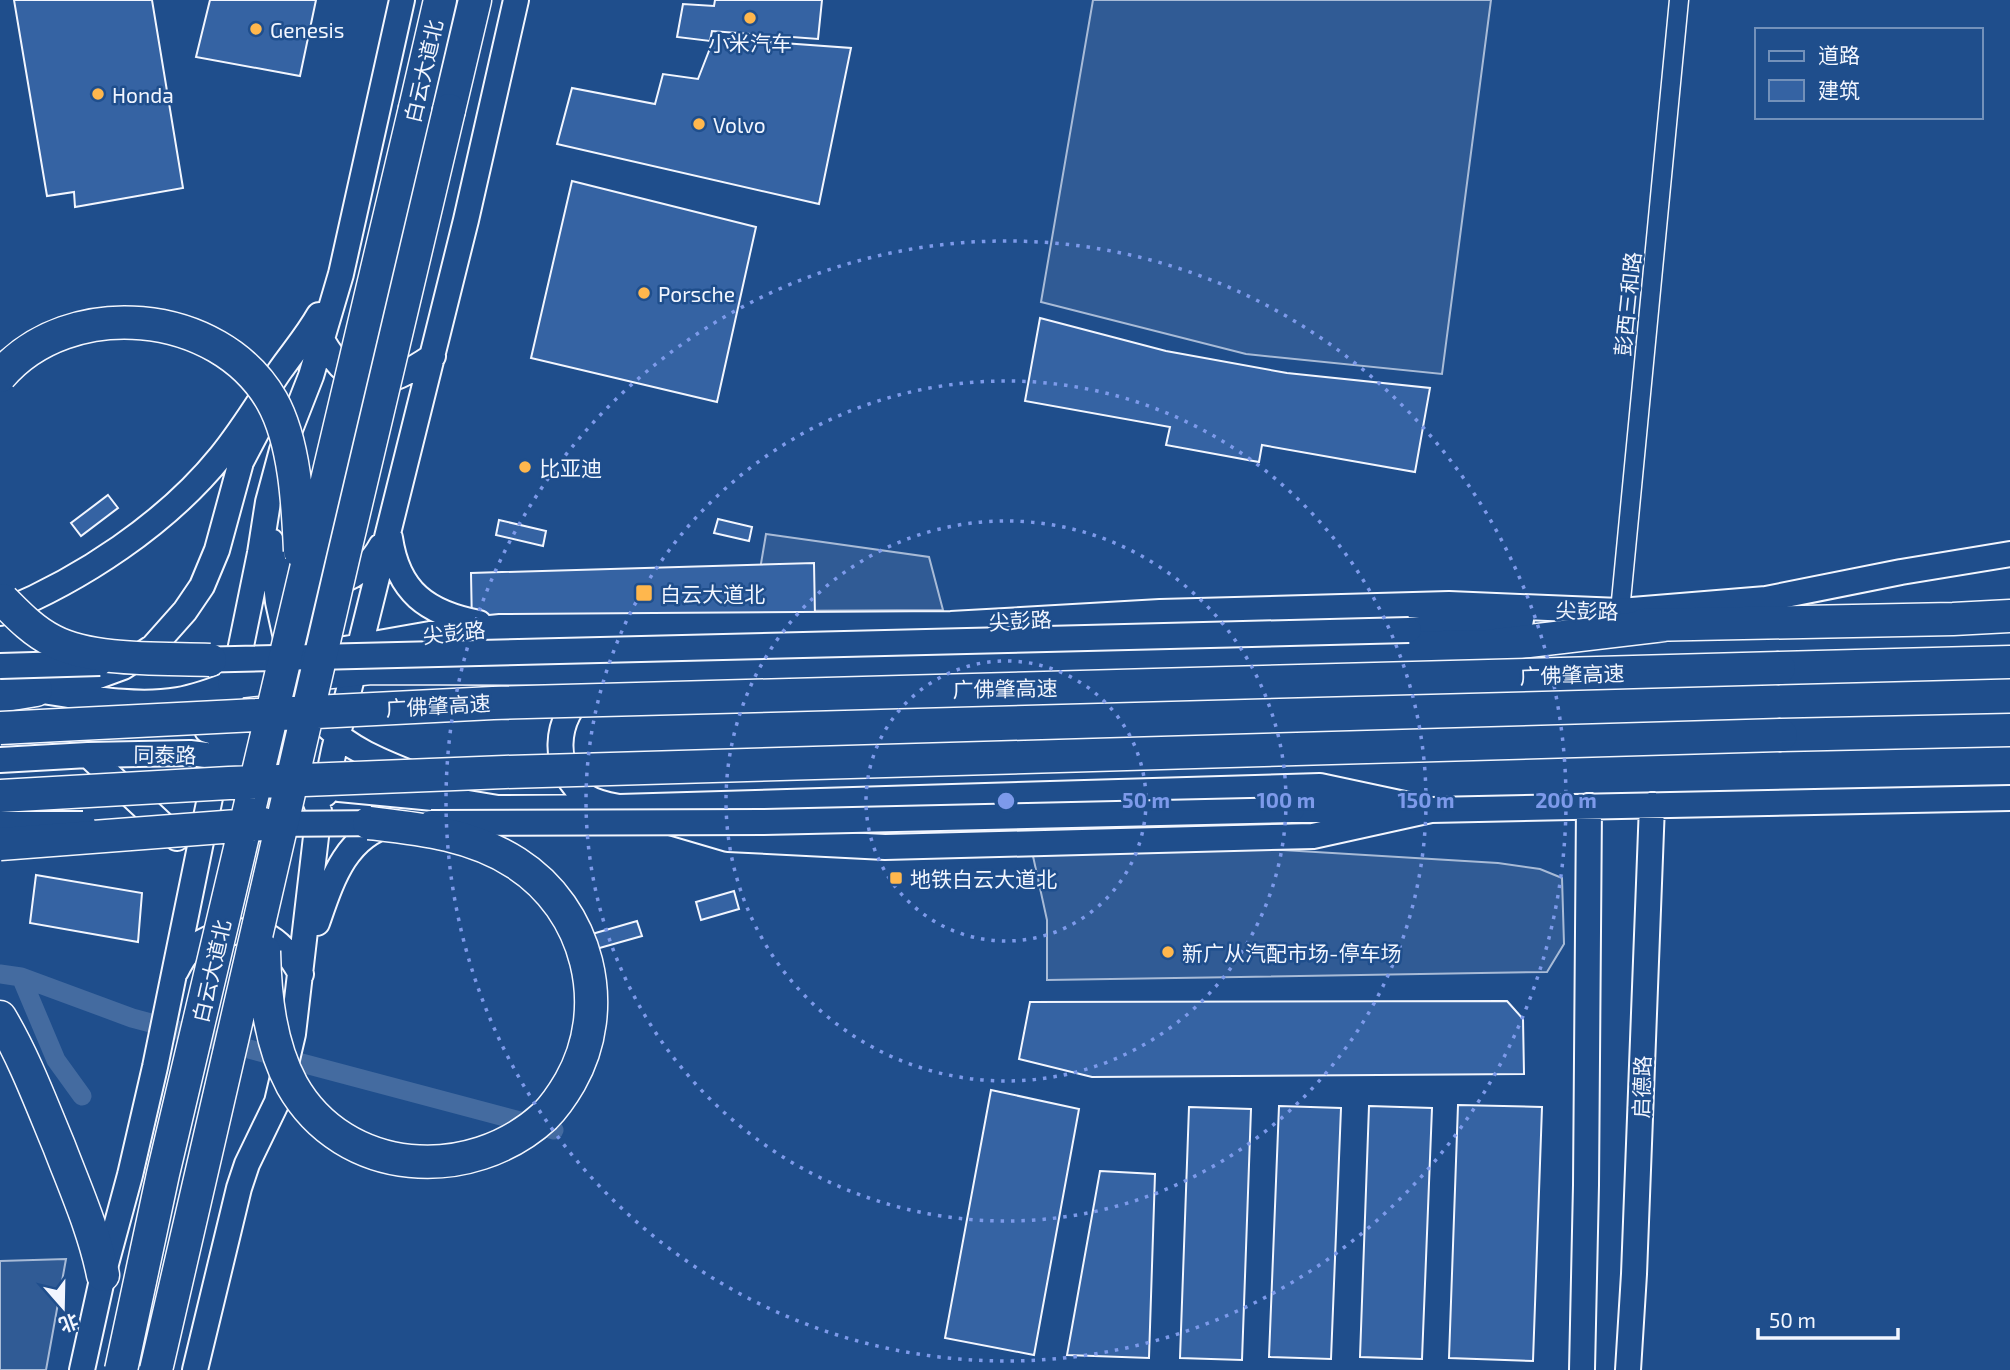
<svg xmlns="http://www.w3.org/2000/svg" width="2010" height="1370" viewBox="0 0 2010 1370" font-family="'Exo 2','Noto Sans SC',sans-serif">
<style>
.built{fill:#305b95;stroke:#a8bbd7;stroke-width:2}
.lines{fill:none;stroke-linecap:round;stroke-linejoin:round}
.canal{stroke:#446ba0;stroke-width:19}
.building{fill:#3563a3;stroke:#f2f6ff;stroke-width:2}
.street-casing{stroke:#f2f6ff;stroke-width:21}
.secondary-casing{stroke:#f2f6ff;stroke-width:28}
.highway-casing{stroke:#f2f6ff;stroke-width:35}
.street{stroke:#1f4e8c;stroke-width:18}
.secondary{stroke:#1f4e8c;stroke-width:24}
.highway{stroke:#1f4e8c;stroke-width:32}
.secondary-bridge-casing{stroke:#f2f6ff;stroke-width:28;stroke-linecap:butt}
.highway-bridge-casing{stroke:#f2f6ff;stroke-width:35;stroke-linecap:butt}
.secondary-bridge{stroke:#1f4e8c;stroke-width:24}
.highway-bridge{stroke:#1f4e8c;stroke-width:32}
.ring{fill:none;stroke:#7d9aea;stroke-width:3.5;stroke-dasharray:3.5 7}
.poi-dot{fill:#ffb74d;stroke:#1f4e8c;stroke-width:2.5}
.labels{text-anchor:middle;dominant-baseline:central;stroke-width:5;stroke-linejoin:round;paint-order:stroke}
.poi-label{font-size:21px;fill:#f2f6ff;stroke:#1f4e8c;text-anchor:start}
.street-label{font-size:21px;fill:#f2f6ff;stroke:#1f4e8c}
.centre{fill:#7d9aea;stroke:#1f4e8c;stroke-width:3.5}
.ring-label{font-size:21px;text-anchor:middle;font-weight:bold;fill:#7d9aea;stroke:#1f4e8c;stroke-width:5;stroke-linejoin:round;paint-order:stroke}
</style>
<rect width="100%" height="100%" fill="#1f4e8c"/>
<path class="built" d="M1093,0H1491L1442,374L1246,354L1041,302Z
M766,534L929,557L943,610L753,611Z
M1164,843L1498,863L1540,869L1562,878L1564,944L1547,972L1047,980V920L1031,847Z
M66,1259L46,1370H0V1261Z"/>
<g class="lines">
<path class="canal" d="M0,974L21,977L132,1018L554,1130
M21,977L56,1060L82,1096"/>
</g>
<path class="building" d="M14,0H152L183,188L75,207L74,192L47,196Z
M210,0H316L300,76L196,57Z
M715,0H822L818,39L712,31L710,41L677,37L683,4L714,6Z
M714,38L851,48L819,204L557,144L572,88L655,104L663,74L698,79Z
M572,181L756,227L717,402L531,358Z
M1040,318L1166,351L1287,373L1430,388L1415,472L1262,445L1259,462L1166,445L1170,427L1025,401Z
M108,495L118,508L81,536L71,523Z
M718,519L752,527L749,541L714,533Z
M499,520L546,531L543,546L496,535Z
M814,563L815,617L472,627L471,573Z
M36,875L142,893L138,942L30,923Z
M734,891L739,909L701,920L696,902Z
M637,921L642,936L596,949L592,934Z
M1507,1001L1523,1019L1524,1074L1092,1077L1019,1059L1030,1002Z
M991,1090L1079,1109L1034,1355L945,1338Z
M1458,1105L1542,1107L1533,1361L1449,1358Z
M1279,1106L1341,1108L1331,1359L1269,1357Z
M1369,1106L1432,1108L1422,1359L1360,1357Z
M1189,1107L1251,1109L1242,1360L1180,1358Z
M1100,1171L1155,1174L1149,1358L1067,1355Z"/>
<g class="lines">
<defs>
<path id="street" d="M1620,611L1679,0"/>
<path id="secondary" d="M322,340C355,398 384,389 433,356
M390,538C398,592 427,613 479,623
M271,541L278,602L287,643
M290,570C320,599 364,578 381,546
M0,613C81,580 166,524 221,456C243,429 260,400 279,372C293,352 307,336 319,315
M1409,630L1521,620
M339,650L430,634L500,627L951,624L1160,612L1449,604L1620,611L1766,599L1901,572L2010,554
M54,686L93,678L123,667L153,647L185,611L202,586L217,550L241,462L262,422
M36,690C82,696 131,708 178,700C203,696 227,685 251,676
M588,691C553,715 550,773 587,797C596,803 608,805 619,807L1320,786L1423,808
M327,726C350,749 380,761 410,773
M88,755L177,838
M0,760L88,755L190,753L206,755L272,775
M339,789L444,799L498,808L619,807L728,839L885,847L1313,836L1431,810L2010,798
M325,794L334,750L466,220L516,0
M1292,810H1384
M317,923C331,883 345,835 392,824
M176,971C180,963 184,955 191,949C210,934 247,925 269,937C284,946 293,960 301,974
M82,1370L103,1275L130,1175L155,1067L260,553L268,502L282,450L311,376L341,274L402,0
M195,1370L239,1188L247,1164L277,1102L293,1034L319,811C315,801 312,790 305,781C286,758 236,738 207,730
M1582,1370L1586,1185L1589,806
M1628,1370L1634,1274L1652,805"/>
<path id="highway" d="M415,108L440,0
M449,110L475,0
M1644,625L1953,619L2010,616
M1779,668L2010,662
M234,682L371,668L605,669L947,658L1488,646L1664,625
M0,696L36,690
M1781,735L2010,730
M0,1017C24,1057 41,1103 59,1146C75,1188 94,1230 103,1275"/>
</defs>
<use href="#street" class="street-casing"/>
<use href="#secondary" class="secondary-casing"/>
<use href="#highway" class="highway-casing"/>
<use href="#street" class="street"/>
<use href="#secondary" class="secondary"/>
<use href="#highway" class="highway"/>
<defs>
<path id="secondary-bridge" d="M192,660L1409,630
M0,666L100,663
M431,823L764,822L1292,810
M0,824H83
M267,824L388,823"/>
<path id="highway-bridge" d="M0,376C69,295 219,308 272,401C295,442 298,505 300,551
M3,600C18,615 33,631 53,641C93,662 165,658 210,660
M0,728L493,703L1779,668
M0,796L229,783L505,772L1781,735
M0,844L263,824
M264,951C265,996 270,1044 292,1085C344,1177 470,1185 545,1116C555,1106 563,1094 570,1082C613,1007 588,909 516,863C471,834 420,829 369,823
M121,1370L163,1174L415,108
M156,1370L343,559L449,110"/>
</defs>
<use href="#secondary-bridge" class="secondary-bridge-casing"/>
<use href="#highway-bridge" class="highway-bridge-casing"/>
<use href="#secondary-bridge" class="secondary-bridge"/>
<use href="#highway-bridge" class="highway-bridge"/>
</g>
<g class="ring">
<circle cx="1006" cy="801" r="140"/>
<circle cx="1006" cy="801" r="280"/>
<circle cx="1006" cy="801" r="420"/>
<circle cx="1006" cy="801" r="560"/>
</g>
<g class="poi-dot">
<circle cx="750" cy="18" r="7"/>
<circle cx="256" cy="29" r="7"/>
<circle cx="98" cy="94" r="7"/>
<circle cx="699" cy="124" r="7"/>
<circle cx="644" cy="293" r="7"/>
<circle cx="525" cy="467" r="7"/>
<rect x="635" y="584" width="18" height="18" rx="3.5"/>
<rect x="889" y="871" width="14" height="14" rx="3.5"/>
<circle cx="1168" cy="952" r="7"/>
</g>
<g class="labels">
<g class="poi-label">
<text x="270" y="29">Genesis</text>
<text x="750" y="42" text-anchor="middle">小米汽车</text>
<text x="112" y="94">Honda</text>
<text x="713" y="124">Volvo</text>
<text x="658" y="293">Porsche</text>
<text x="539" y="467">比亚迪</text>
<text x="660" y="593">白云大道北</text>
<text x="910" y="878">地铁白云大道北</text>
<text x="1182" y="952">新广从汽配市场-停车场</text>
</g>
<g class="street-label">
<text transform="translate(423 71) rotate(-77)">白云大道北</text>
<text transform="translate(1627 304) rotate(-84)">彭西三和路</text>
<text transform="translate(1587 610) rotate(2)">尖彭路</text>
<text transform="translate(1020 620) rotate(-3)">尖彭路</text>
<text transform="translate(454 632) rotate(-6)">尖彭路</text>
<text transform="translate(1572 674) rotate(-2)">广佛肇高速</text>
<text transform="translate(1005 688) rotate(-1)">广佛肇高速</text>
<text transform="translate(438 705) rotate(-3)">广佛肇高速</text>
<text transform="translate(165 754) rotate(1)">同泰路</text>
<text transform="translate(211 971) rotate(-77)">白云大道北</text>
<text transform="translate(1641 1087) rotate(-88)">启德路</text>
</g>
</g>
<circle cx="1006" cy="801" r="10" class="centre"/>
<g class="ring-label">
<text x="1146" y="808">50 m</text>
<text x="1286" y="808">100 m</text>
<text x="1426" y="808">150 m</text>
<text x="1566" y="808">200 m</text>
</g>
<rect x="1755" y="28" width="228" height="91" fill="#1f4e8c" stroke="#7391ba" stroke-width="2"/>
<rect x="1769" y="51" width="35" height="10" fill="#1f4e8c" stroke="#7391ba" stroke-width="2"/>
<text x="1818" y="63" font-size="21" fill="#f2f6ff">道路</text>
<rect x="1769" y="80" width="35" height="21" fill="#3563a3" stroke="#7391ba" stroke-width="2"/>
<text x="1818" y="98" font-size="21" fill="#f2f6ff">建筑</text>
<g transform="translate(63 1307) rotate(160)" stroke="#1f4e8c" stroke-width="5" paint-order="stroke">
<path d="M0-5L12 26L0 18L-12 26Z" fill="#f2f6ff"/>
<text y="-10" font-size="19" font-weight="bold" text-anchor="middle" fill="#f2f6ff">北</text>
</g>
<path d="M1758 1328v10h140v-10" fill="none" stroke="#f2f6ff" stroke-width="3.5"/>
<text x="1769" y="1328" font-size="21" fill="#f2f6ff" stroke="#1f4e8c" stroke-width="5" paint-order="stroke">50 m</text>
</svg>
